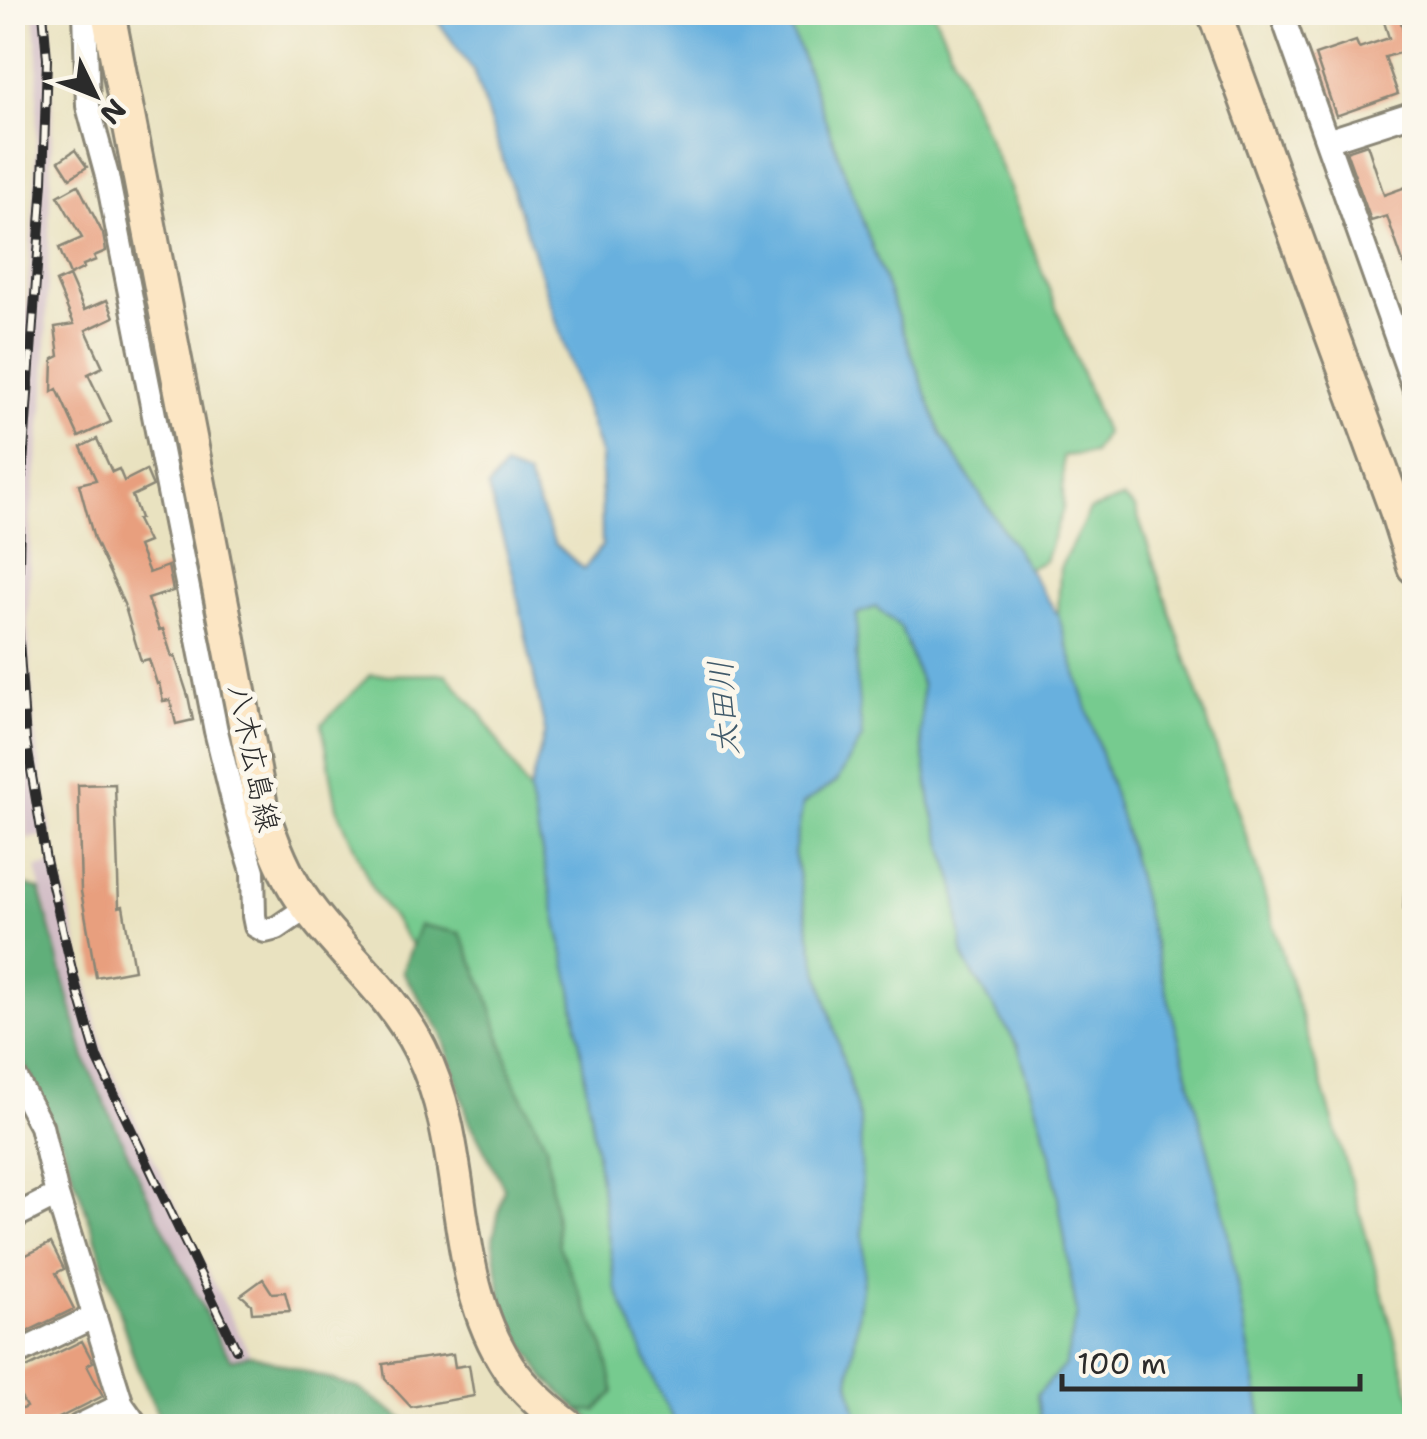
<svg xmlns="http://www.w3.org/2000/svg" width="1427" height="1439" viewBox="0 0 1427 1439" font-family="'Shantell Sans','Klee One',sans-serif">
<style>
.industrial{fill:#d2bdc6}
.green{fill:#76cb8f;stroke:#507b5d;stroke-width:2.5}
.forest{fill:#60af7a;stroke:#466d52;stroke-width:2.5}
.water{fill:#67b0de;stroke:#496e84;stroke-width:2.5}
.building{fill:#e89f7e}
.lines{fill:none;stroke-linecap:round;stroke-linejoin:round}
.lane-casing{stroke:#8a8676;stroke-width:16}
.street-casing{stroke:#8a8676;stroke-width:28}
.secondary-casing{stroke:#8a8676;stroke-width:38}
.lane{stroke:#fff;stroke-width:11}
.street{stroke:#fff;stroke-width:22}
.secondary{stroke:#fce6c4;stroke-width:32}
.rail-casing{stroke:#2b2b2b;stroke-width:10}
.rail{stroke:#fbf7ec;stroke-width:6;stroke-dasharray:19;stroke-linecap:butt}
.labels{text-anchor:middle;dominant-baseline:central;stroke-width:10;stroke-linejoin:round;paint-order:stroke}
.street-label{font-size:30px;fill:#2b2b2b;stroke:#fbf7ec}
.water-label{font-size:32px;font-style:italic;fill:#405a6a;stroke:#fbf7ec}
</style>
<rect width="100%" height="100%" fill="#fbf7ec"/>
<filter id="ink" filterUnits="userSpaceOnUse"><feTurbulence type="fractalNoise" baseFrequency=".01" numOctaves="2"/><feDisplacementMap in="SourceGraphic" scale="20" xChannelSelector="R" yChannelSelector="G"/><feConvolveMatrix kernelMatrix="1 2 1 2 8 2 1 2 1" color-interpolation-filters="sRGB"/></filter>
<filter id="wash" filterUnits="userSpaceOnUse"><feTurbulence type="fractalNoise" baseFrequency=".0048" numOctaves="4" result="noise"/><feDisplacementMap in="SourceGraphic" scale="40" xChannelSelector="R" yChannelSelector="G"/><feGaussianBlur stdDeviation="2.25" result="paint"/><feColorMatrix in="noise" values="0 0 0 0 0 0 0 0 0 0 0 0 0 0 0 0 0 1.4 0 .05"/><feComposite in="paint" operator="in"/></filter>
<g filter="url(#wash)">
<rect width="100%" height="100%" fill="#e9e2c0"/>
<path class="industrial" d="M50,13L54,60L45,391L31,516L28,624L35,734L52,834L27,839L13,709L12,502L35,181L38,59L34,13Z
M58,863L105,1056L199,1253L250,1354L232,1360L219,1341L141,1182L86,1062L36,868Z"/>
<path class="green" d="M783,13H934L1010,189L1105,433L1093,453L1063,456V509L1045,561L1028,569L941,434L800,51Z
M1123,498L1135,508L1250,847L1347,1167L1414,1407V1426H1263L1223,1208L1123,825L1058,615L1060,568L1090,510Z
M876,607L901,628L922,687L921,735L931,804L955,886L964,959L1018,1046L1051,1154L1077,1315L1065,1365L1037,1395L1041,1426H860L849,1382L864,1272L815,959L794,852L803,804L837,781L856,672L857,613Z
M446,674L482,715L529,792L572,990L616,1288L662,1397L677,1426H600L579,1410L596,1411L605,1350L559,1247L546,1145L514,1081L486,991L460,933L421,925L412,946L373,890L337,808L322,724L370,675Z"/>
<path class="forest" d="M13,881L40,890L86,1062L141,1182L219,1341L232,1360L250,1354L358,1388L411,1424H459L467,1426H163L136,1365L93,1230L63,1146L13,1041Z
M420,925L460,933L486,991L514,1081L546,1145L559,1246L605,1350L614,1392L596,1411L579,1410L545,1378L503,1310L493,1239L504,1188L469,1120L442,1034L402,971Z"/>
<path class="water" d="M432,13H783L800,51L941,434L1058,615L1123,825L1223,1208L1263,1426H1041L1037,1395L1065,1365L1077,1315L1051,1154L1018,1046L964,959L955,886L931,804L921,735L922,686L901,628L876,607L857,614L856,672L862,738L837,781L803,804L794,853L815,959L860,1121L864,1272L849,1382L860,1426H677L662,1397L616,1288L572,990L529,792L545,731L513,573L488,488L504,467L527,476L555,544L584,569L602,546L601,456L473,70Z"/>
<g id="blocks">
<path class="building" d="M1381,12H1398L1409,50L1385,57L1398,94L1336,116L1315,55L1356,41L1359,48L1389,38Z
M1367,144L1384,195L1414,184V288H1412L1387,216L1371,221L1346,151Z
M75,150L87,167L70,178L59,161Z
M78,185L103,234L106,251L94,256L96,260L83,265L84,268L70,275L59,248L82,238L58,196Z
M69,276L84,310L107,300L114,317L86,330L103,367L88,374L111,422L79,437L57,389L52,392L53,359L59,356L55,327L74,324L56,282Z
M97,439L112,472L119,469L124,481L146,470L152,484L153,486L132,496L140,518L137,520L148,542L138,546L149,573L168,566L173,591L148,599L159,630L163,629L172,657L175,656L188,696L193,720L176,724L170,700L163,701L159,683L157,684L149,659L141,661L124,604L94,539L79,484L96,480L81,447Z
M115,784L119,907L123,906L134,970L96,977L81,891L78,785Z
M51,1243L64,1269L56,1273L74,1309L12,1339V1262Z
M263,1279L272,1293L285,1292L290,1311L252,1313L251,1304L241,1295Z
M82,1341L93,1362L87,1365L103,1396L43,1426H12V1414L26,1407L12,1381V1375Z
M453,1354L455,1367L469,1365L474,1396L411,1407L385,1379L383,1364Z"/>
</g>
</g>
<g filter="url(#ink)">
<use href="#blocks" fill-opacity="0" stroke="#8a8676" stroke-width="2.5"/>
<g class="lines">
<defs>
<path id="lane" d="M1414,888L1411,891L1410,907L1414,913"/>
<path id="street" d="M85,12L88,106L107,176L216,731L241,832L253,871L254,916L256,926L265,931L277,928L309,906
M1281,12L1414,387
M1327,141L1414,113
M12,1071L41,1126L57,1195L122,1405L137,1426
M12,1218L57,1195
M12,1356L95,1316
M79,1426L122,1405"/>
<path id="secondary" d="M108,12L262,811C271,838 280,863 295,888C330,945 389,987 420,1049C471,1149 446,1273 509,1368C525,1391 547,1410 568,1426
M1214,12L1396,510L1414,567"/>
</defs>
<use href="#lane" class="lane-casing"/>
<use href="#street" class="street-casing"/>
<use href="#secondary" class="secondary-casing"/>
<use href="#lane" class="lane"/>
<use href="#street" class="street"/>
<use href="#secondary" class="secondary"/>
<defs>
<path id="rail" d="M43,12L47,59L43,182L20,508L18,625L26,740L46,860L75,982L97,1058L236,1349"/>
</defs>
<use href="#rail" class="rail-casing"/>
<use href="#rail" class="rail"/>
</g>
</g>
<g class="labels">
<g class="street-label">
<text transform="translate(254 758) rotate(78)">八木広島線</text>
</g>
<g class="water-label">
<text transform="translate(723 708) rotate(-94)">太田川</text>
</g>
</g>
<rect width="1427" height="1439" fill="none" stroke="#fbf7ec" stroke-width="50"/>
<g transform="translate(95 95) rotate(133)" stroke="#fbf7ec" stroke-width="8" paint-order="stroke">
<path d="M0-8L18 38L0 25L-18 38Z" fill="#2b2b2b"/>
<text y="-15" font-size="28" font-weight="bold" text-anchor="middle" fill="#2b2b2b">N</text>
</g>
<path d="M1062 1374v15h298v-15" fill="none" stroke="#2b2b2b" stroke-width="5"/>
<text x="1077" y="1374" font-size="30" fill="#2b2b2b" stroke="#fbf7ec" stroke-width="8" paint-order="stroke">100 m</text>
</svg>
